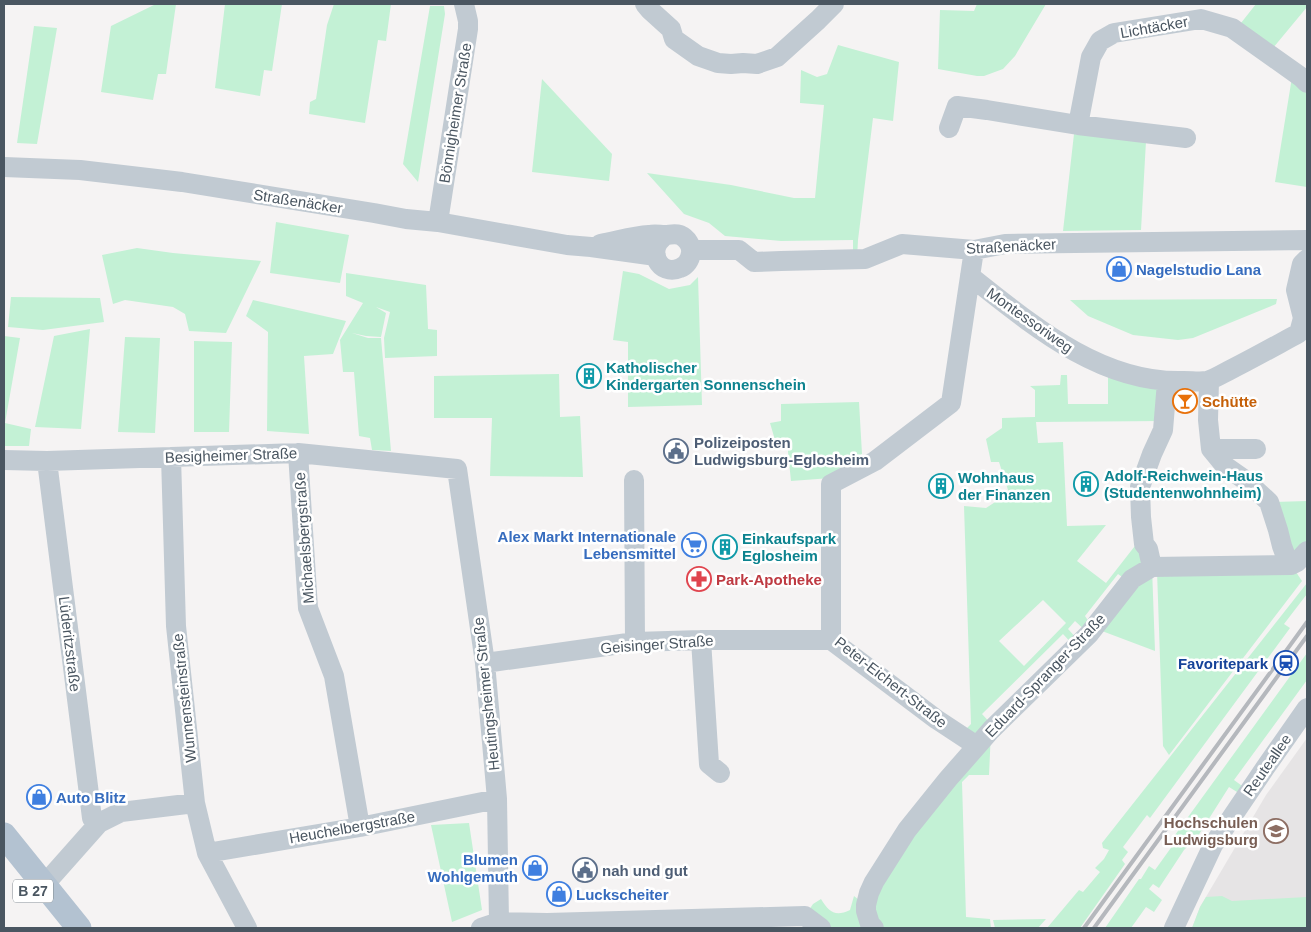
<svg xmlns="http://www.w3.org/2000/svg" width="1311" height="932" viewBox="0 0 1311 932" font-family="Arial,sans-serif">
<style>
.education{fill:#e6e4e5}
.green{fill:#c3f1d5;fill-rule:evenodd}
.lines{fill:none;stroke-linecap:round;stroke-linejoin:round}
.minor{stroke:#c1cad2;stroke-width:20}
.major{stroke:#b3c2d1;stroke-width:25}
.rail{stroke:#b5b8bd;stroke-width:4}
.labels{text-anchor:middle;dominant-baseline:central;stroke-width:5;stroke-linejoin:round;paint-order:stroke}
.shield{fill:#fff;stroke:#808990;stroke-width:1}
.shield-label{font-size:14px;font-weight:bold;fill:#4a5661}
.street-label{font-size:15px;fill:#4a5661;stroke:#fff}
.shop-label{font-size:15px;font-weight:bold;fill:#366cbe;stroke:#fff;text-anchor:start}
.culture-label{font-size:15px;font-weight:bold;fill:#0d838f;stroke:#fff;text-anchor:start}
.food-label{font-size:15px;font-weight:bold;fill:#c56008;stroke:#fff;text-anchor:start}
.service-label{font-size:15px;font-weight:bold;fill:#4e5e75;stroke:#fff;text-anchor:start}
.health-label{font-size:15px;font-weight:bold;fill:#be3a42;stroke:#fff;text-anchor:start}
.transit-label{font-size:15px;font-weight:bold;fill:#164399;stroke:#fff;text-anchor:end}
.education-label{font-size:15px;font-weight:bold;fill:#785e54;stroke:#fff;text-anchor:end}
</style>
<rect width="100%" height="100%" fill="#f5f3f3"/>
<path class="education" d="M1307,738V928H1192L1200,907L1266,795Z"/>
<path class="green" d="M156,4H176L166,74H158L153,100L101,92L111,26Z
M225,4H282L272,71L264,70L260,96L215,88Z
M334,4H391L386,41L378,40L365,123L309,114L310,102L316,99L327,25Z
M977,4H1046L1015,56L1003,69L984,76H977L938,69L940,10L974,11Z
M1256,4H1307V7L1273,48L1241,23Z
M430,6H444L445,14L418,182L403,164Z
M34,26L57,28L37,144L17,143Z
M838,45L899,62L893,121L873,118L858,240L857,259H853V240L781,241L725,236L709,223L684,214L647,173L731,185L794,198H815L824,105L800,103L801,70L817,77L827,74Z
M1293,71L1307,84V187L1275,182Z
M542,79L612,154L609,181L532,172Z
M1074,134L1146,141L1141,230L1063,231Z
M276,222L349,235L340,283L270,273Z
M137,248L173,253L261,261L226,333L189,331L185,314L173,307L125,300L113,304L102,255Z
M623,271L639,274L669,289L690,285L698,277L702,405L628,407V342L613,340Z
M346,273L426,285L428,329L437,330V356L385,358L384,338L390,312L376,307L386,313L381,337L366,336L352,333L368,338H381L391,451L372,450L370,438L359,436L354,372H343L340,340L363,303L346,296Z
M11,297L100,298L104,322L43,330L8,327Z
M1277,299L1276,304L1193,338L1178,340L1133,335L1088,316L1070,300Z
M253,300L346,321L333,354L304,356L309,434L267,431L268,332L246,316Z
M90,329L81,429L35,427L54,336Z
M4,336L20,338L5,423L31,429L29,446H4Z
M125,337L160,338L155,433L118,432Z
M194,341L232,342L229,432H194Z
M559,374L560,417L580,416L583,477L490,476L492,418H434V376Z
M1061,375H1067L1068,404H1108V375L1167,382L1164,421L1036,422L1038,443L1063,442L1067,526L1106,525L1077,561L1106,583L1138,542L1152,567L1155,651L1094,628L1089,634L1075,621L1068,629L1080,642L1075,647L1063,634L982,714L994,727L991,731L989,775H969L962,782L966,917L990,919L991,928H821L805,916L813,904L821,899C829,912 835,917 850,910L854,896L865,905L977,747L960,735L971,724L964,506L986,508L1009,493L999,462H991L986,439L1002,428V418L1035,417V390L1030,386L1060,385ZM1118,574L1129,582L1093,628L1085,616ZM1043,600L1066,623L1024,666L999,641Z
M859,402L862,454L831,478L791,481L787,442L775,440L770,423L781,421V404Z
M1307,501V547L1295,557L1274,502Z
M1157,571L1296,572L1302,581L1169,755L1163,746Z
M1307,583V594L1284,624L1290,628L1150,818L1147,815L1123,847L1128,852L1122,860L1125,864L1080,928H1047L1079,890L1083,892L1100,872L1095,868L1104,859L1109,850L1103,848L1102,843Z
M1307,653V680L1234,780L1249,791L1245,797L1229,787L1198,836L1184,850L1159,888L1153,884L1149,889L1162,900L1154,912L1146,907L1131,928H1105L1139,879H1141L1149,866L1155,870L1178,838L1175,835Z
M469,823L482,910L452,922L431,825Z
M1222,896L1232,901L1307,897V928H1192L1200,907L1206,897Z
M1046,919L1038,928H995L993,920Z"/>
<g class="lines">
<path class="minor" d="M645,4L650,10L671,29L674,39L698,56L718,63L731,64L743,63L757,64L777,57L818,20L834,4
M1078,125L1091,57L1100,41L1114,33L1201,19L1232,28L1301,77L1307,83
M949,128L957,106L987,110L1078,125L1186,138
M4,167L80,170L182,182L374,213L406,219L438,222L567,245L591,247L656,256
M438,222L468,29V21L464,4
M600,244C617,241 633,236 649,235C655,234 660,235 665,235C670,235 674,233 680,235C687,238 692,246 691,253C690,260 686,266 680,268C660,277 644,250 666,235
M691,250H739L754,262L781,261L865,259L902,244L974,250L1005,244L1307,240
M974,250L951,403L875,461L831,484V640L936,719L977,746
M970,276C1032,325 1101,384 1184,381C1192,381 1200,382 1207,381C1214,379 1222,374 1228,371C1252,359 1275,346 1299,333L1303,318L1296,290L1302,264L1307,259
M1209,381L1208,420L1211,449L1225,466L1245,480L1269,502L1278,530L1282,546L1289,565
M1211,449H1256
M298,453L308,608L334,676L360,827
M171,457L176,626L195,803L207,853L247,928
M4,460L47,461L298,453L457,469L485,663L497,799L499,922
M47,461L92,818L99,823L121,812L195,803
M634,480L635,642
M1152,567L1148,549L1144,544L1141,517L1140,487L1152,454L1163,430L1167,382
M701,640L709,764L720,773
M485,663L635,642L701,640H831
M207,853L360,827L497,799
M43,883L52,876L99,823
M481,928L499,922L547,923L805,916L821,928
M874,928L870,924L866,911V905L869,893L874,882L907,830L948,779L991,730L1089,634L1132,579L1152,567L1291,565L1297,562L1307,551
M1174,928L1213,845L1265,768L1307,708"/>
<path class="major" d="M4,835L79,928"/>
<path class="rail" d="M1084,928L1307,622
M1094,928L1307,636"/>
</g>
<defs>
<symbol id="shop-ring" viewBox="-11 -11 22 22"><circle r="9.5" fill="#fff" stroke="#3f7fe0" stroke-width="1.5"/><path d="M-5-2.5h2.3a2.7 3.5 0 0 1 5.4 0H5L5.5 6h-11ZM-1.5-2.5h3a1.5 2.3 0 0 0-3 0Z" fill="#3f7fe0"/></symbol>
<symbol id="building-ring" viewBox="-11 -11 22 22"><circle r="9.5" fill="#fff" stroke="#0f9aa8" stroke-width="1.5"/><path d="M-4-6H4V6H1V3H-1V6H-4ZM-2.5-4.3h1.7v1.8h-1.7ZM.8-4.3h1.7v1.8H.8ZM-2.5-1h1.7V.8h-1.7ZM.8-1h1.7V.8H.8Z" fill="#0f9aa8"/></symbol>
<symbol id="bar-ring" viewBox="-11 -11 22 22"><circle r="9.5" fill="#fff" stroke="#e8710a" stroke-width="1.5"/><path d="M-6-5H6L.8 .8V4.5H3.5V6h-7V4.5H-.8V.8Z" fill="#e8710a"/></symbol>
<symbol id="civic-ring" viewBox="-11 -11 22 22"><circle r="9.5" fill="#fff" stroke="#5c6f8a" stroke-width="1.5"/><path d="M-.6-6.5H3V-4.5H.6V-3L4-1V1h2V6H-6V1h2V-1L-.6-3ZM-1.2 2.5V6h2.4V2.5Z" fill="#5c6f8a"/></symbol>
<symbol id="supermarket-ring" viewBox="-11 -11 22 22"><circle r="9.5" fill="#fff" stroke="#3f7fe0" stroke-width="1.5"/><path d="M-6-5.5h2.5l.6 2H6L4.5 2H-2.5L-4.4-4H-6ZM-1.5 3.2a1.3 1.3 0 1 0 .1 0ZM3 3.2a1.3 1.3 0 1 0 .1 0Z" fill="#3f7fe0"/></symbol>
<symbol id="pharmacy-ring" viewBox="-11 -11 22 22"><circle r="9.5" fill="#fff" stroke="#e0444e" stroke-width="1.5"/><path d="M-2-6h4v4h4v4h-4v4h-4v-4h-4v-4h4Z" fill="#e0444e"/></symbol>
<symbol id="station-ring" viewBox="-11 -11 22 22"><circle r="9.5" fill="#fff" stroke="#1a4fb4" stroke-width="1.5"/><path d="M-3-6H3Q5-6 5-4V2Q5 4 3 4L4.5 6H3L1.5 4h-3L-3 6H-4.5L-3 4Q-5 4-5 2V-4Q-5-6-3-6ZM-3.5-4v3h7v-3ZM-3.5 1v1.5H-2V1ZM2 1v1.5H3.5V1Z" fill="#1a4fb4"/></symbol>
<symbol id="university-ring" viewBox="-11 -11 22 22"><circle r="9.5" fill="#fff" stroke="#8d6e63" stroke-width="1.5"/><path d="M0-5L7-2L0 1L-7-2ZM-4 1L0 2.5L4 1V4Q0 6-4 4Z" fill="#8d6e63"/></symbol>
</defs>
<g fill-rule="evenodd">
<use href="#shop-ring" x="1105" y="255" width="28" height="28"/>
<use href="#building-ring" x="575" y="362" width="28" height="28"/>
<use href="#bar-ring" x="1171" y="387" width="28" height="28"/>
<use href="#civic-ring" x="662" y="437" width="28" height="28"/>
<use href="#building-ring" x="1072" y="470" width="28" height="28"/>
<use href="#building-ring" x="927" y="472" width="28" height="28"/>
<use href="#supermarket-ring" x="680" y="531" width="28" height="28"/>
<use href="#building-ring" x="711" y="533" width="28" height="28"/>
<use href="#pharmacy-ring" x="685" y="565" width="28" height="28"/>
<use href="#station-ring" x="1272" y="649" width="28" height="28"/>
<use href="#shop-ring" x="25" y="783" width="28" height="28"/>
<use href="#university-ring" x="1262" y="817" width="28" height="28"/>
<use href="#shop-ring" x="521" y="854" width="28" height="28"/>
<use href="#civic-ring" x="571" y="856" width="28" height="28"/>
<use href="#shop-ring" x="545" y="880" width="28" height="28"/>
</g>
<g class="labels">
<rect class="shield" x="13" y="879.5" width="40" height="23" rx="4"/>
<g class="shield-label">
<text x="33" y="891">B 27</text>
</g>
<g class="street-label">
<text transform="translate(1154 27) rotate(-10)">Lichtäcker</text>
<text transform="translate(455 113) rotate(-81)">Bönnigheimer Straße</text>
<text transform="translate(298 201) rotate(9)">Straßenäcker</text>
<text transform="translate(1011 246) rotate(-3)">Straßenäcker</text>
<text transform="translate(1030 320) rotate(35)">Montessoriweg</text>
<text transform="translate(231 455) rotate(-2)">Besigheimer Straße</text>
<text transform="translate(304 538) rotate(-94)">Michaelsbergstraße</text>
<text transform="translate(70 644) rotate(83)">Lüderitzstraße</text>
<text transform="translate(657 644) rotate(-4)">Geisinger Straße</text>
<text transform="translate(1045 675) rotate(-46)">Eduard-Spranger-Straße</text>
<text transform="translate(891 682) rotate(38)">Peter-Eichert-Straße</text>
<text transform="translate(486 694) rotate(-96)">Heutingsheimer Straße</text>
<text transform="translate(184 698) rotate(-96)">Wunnensteinstraße</text>
<text transform="translate(1267 765) rotate(-55)">Reuteallee</text>
<text transform="translate(352 827) rotate(-10)">Heuchelbergstraße</text>
</g>
<g class="shop-label">
<text x="1136" y="269">Nagelstudio Lana</text>
<text x="676" y="536" text-anchor="end">Alex Markt Internationale<tspan x="676" dy="17">Lebensmittel</tspan></text>
<text x="56" y="797">Auto Blitz</text>
<text x="518" y="859" text-anchor="end">Blumen<tspan x="518" dy="17">Wohlgemuth</tspan></text>
<text x="576" y="894">Luckscheiter</text>
</g>
<g class="culture-label">
<text x="606" y="367">Katholischer<tspan x="606" dy="17">Kindergarten Sonnenschein</tspan></text>
<text x="1104" y="475">Adolf-Reichwein-Haus<tspan x="1104" dy="17">(Studentenwohnheim)</tspan></text>
<text x="958" y="477">Wohnhaus<tspan x="958" dy="17">der Finanzen</tspan></text>
<text x="742" y="538">Einkaufspark<tspan x="742" dy="17">Eglosheim</tspan></text>
</g>
<g class="food-label">
<text x="1202" y="401">Schütte</text>
</g>
<g class="service-label">
<text x="694" y="442">Polizeiposten<tspan x="694" dy="17">Ludwigsburg-Eglosheim</tspan></text>
<text x="602" y="870">nah und gut</text>
</g>
<g class="health-label">
<text x="716" y="579">Park-Apotheke</text>
</g>
<g class="transit-label">
<text x="1268" y="663">Favoritepark</text>
</g>
<g class="education-label">
<text x="1258" y="822">Hochschulen<tspan x="1258" dy="17">Ludwigsburg</tspan></text>
</g>
</g>
<rect width="1311" height="932" fill="none" stroke="#4a5661" stroke-width="10"/>
</svg>
